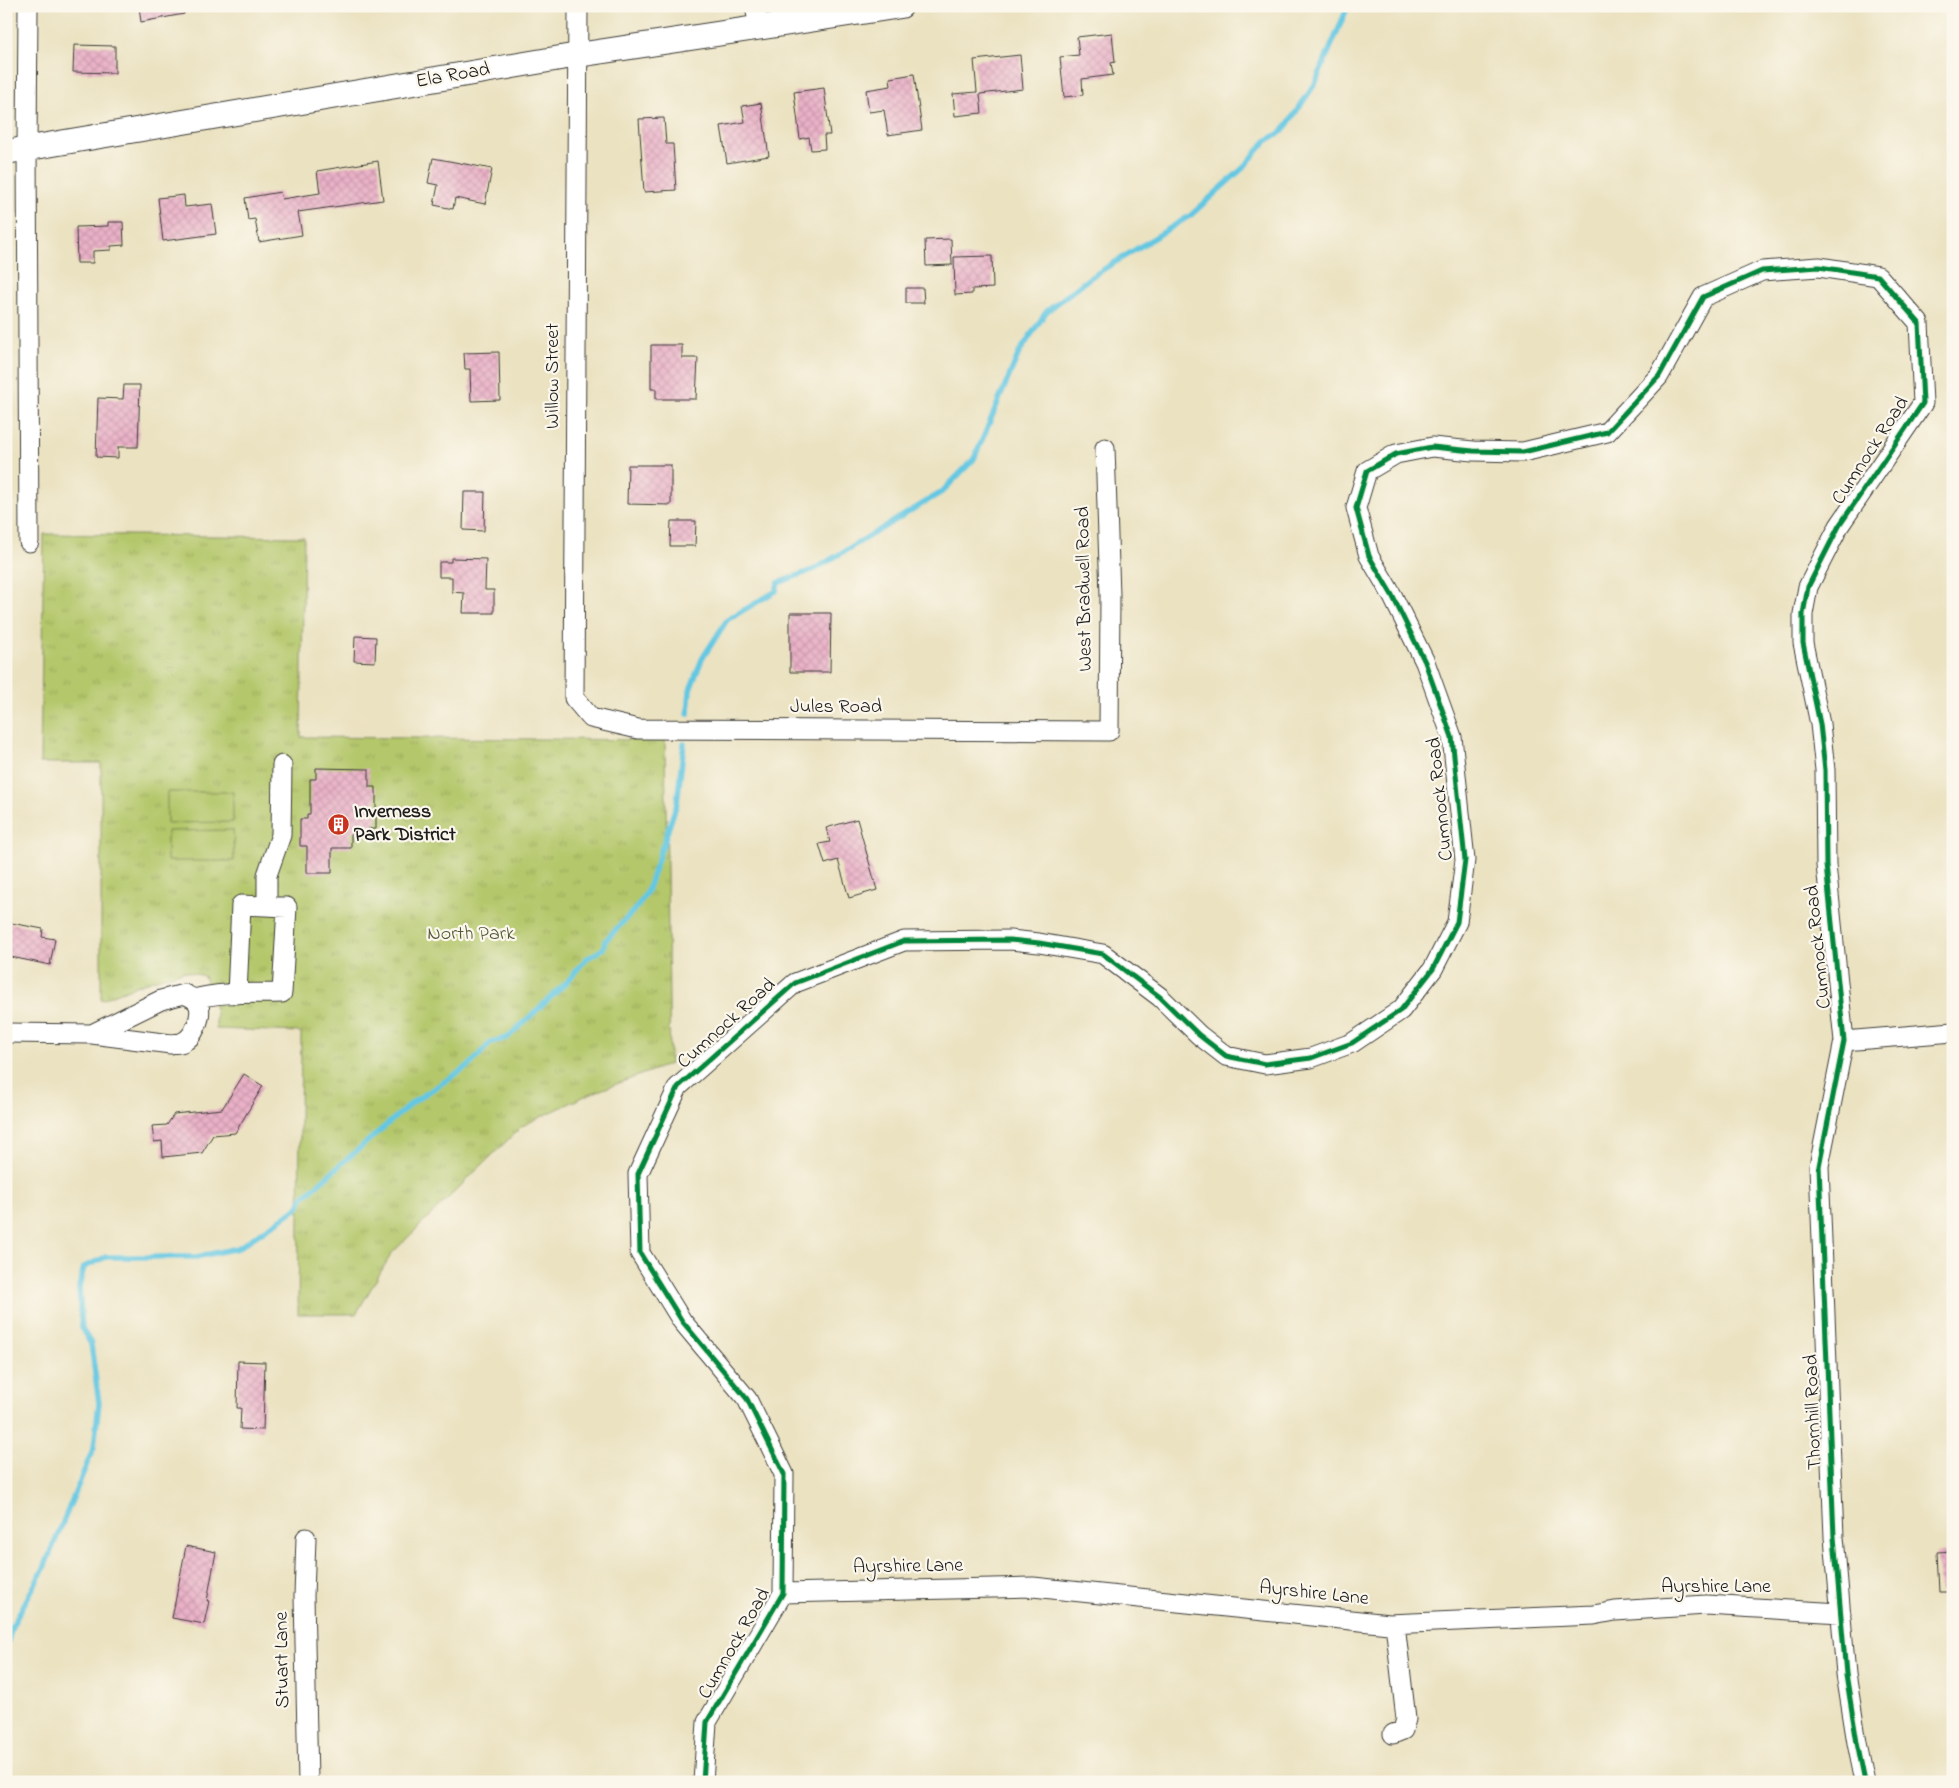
<svg xmlns="http://www.w3.org/2000/svg" width="1959" height="1788" viewBox="0 0 1959 1788" font-family="'Indie Flower',sans-serif">
<style>
.park{fill:url(#park-tufts);stroke:#687243}
.pitch{fill:#b4c76a;stroke:#687243}
.lines{fill:none;stroke-linecap:round;stroke-linejoin:round}
.stream{stroke:#64c7e2;stroke-width:5.5}
.building{fill:url(#building-cross-hatch)}
.minor-casing{stroke:#3b3a35;stroke-width:21}
.major-casing{stroke:#3b3a35;stroke-width:26}
.minor{stroke:#fff;stroke-width:19}
.major{stroke:#fff;stroke-width:24}
.cycleway-casing{stroke:#fbf7ec;stroke-width:8}
.cycleway{stroke:#00873e;stroke-width:5}
.labels{text-anchor:middle;dominant-baseline:central;stroke-width:4.5;stroke-linejoin:round;paint-order:stroke}
.street-label{font-size:20px;fill:#1c1c1c;stroke:#fbf7ec}
.poi-label{font-size:20px;font-weight:bold;fill:#1c1c1c;stroke:#fbf7ec;text-anchor:start}
.park-label{font-size:20px;fill:#515837;stroke:#fbf7ec}
</style>
<defs>
<pattern id="park-tufts" width="24" height="20" patternUnits="userSpaceOnUse" patternTransform="scale(1.25)"><rect width="24" height="20" fill="#b4c76a"/><path d="M3 7l-1-3M5 7V3M7 7l1-3M15 17l-1-3M17 17v-4M19 17l1-3" fill="none" stroke="#9aaa5b"/></pattern>
<pattern id="building-cross-hatch" width="8" height="8" patternUnits="userSpaceOnUse" patternTransform="scale(1.25)"><rect width="8" height="8" fill="#eab1c7"/><path d="M0 0l8 8M0 8l8-8" fill="none" stroke="#c898aa"/></pattern>
</defs>
<rect width="100%" height="100%" fill="#fbf7ec"/>
<filter id="ink" filterUnits="userSpaceOnUse"><feTurbulence type="fractalNoise" baseFrequency=".02" numOctaves="2"/><feDisplacementMap in="SourceGraphic" scale="10" xChannelSelector="R" yChannelSelector="G"/><feConvolveMatrix kernelMatrix="1 2 1 2 8 2 1 2 1" color-interpolation-filters="sRGB"/></filter>
<filter id="wash" filterUnits="userSpaceOnUse"><feTurbulence type="fractalNoise" baseFrequency=".0096" numOctaves="4" result="noise"/><feDisplacementMap in="SourceGraphic" scale="20" xChannelSelector="R" yChannelSelector="G"/><feGaussianBlur stdDeviation="1.12" result="paint"/><feColorMatrix in="noise" values="0 0 0 0 0 0 0 0 0 0 0 0 0 0 0 0 0 1.4 0 .05"/><feComposite in="paint" operator="in"/></filter>
<g filter="url(#wash)">
<rect width="100%" height="100%" fill="#ebe2c1"/>
<path class="park" d="M44,534L304,537L301,737L665,740L670,1064L587,1095L522,1126L392,1253L356,1314H298L301,1032L216,1029V1013L204,976L184,971L143,983L101,1000V763H40Z"/>
<path class="pitch" d="M167,792H233V822L167,823Z
M233,830L234,861H167V831Z"/>
<g class="lines">
<path class="stream" d="M688,714L690,690L702,659L727,620L776,591L778,583L815,569L942,492L974,459L1019,353L1046,312L1088,279L1191,215L1243,168L1266,141L1283,131L1315,84L1346,11
M6,1649L12,1626L44,1568L94,1447L99,1403L91,1344L82,1329L79,1287L84,1267L106,1257H196L238,1248L299,1207L302,1198L413,1102L470,1065L491,1042L507,1038L566,983L586,959L603,949L605,941L638,906L647,891L677,803L684,744"/>
</g>
<g id="blocks">
<path class="building" d="M139,6H183L184,14L141,22Z
M1112,33L1115,62L1111,63L1113,75L1082,79L1083,95L1064,97L1060,57L1079,55L1077,37Z
M74,45L115,46V73L73,72Z
M1020,55L1023,89L980,94L982,113L955,116L953,94L977,92L974,60Z
M914,74L922,130L888,135L884,110L869,112L866,90L891,86L890,78Z
M824,88L830,135H824L825,149L811,150L809,137L800,139L794,92Z
M761,103L769,156L727,163L721,126L745,122L742,106Z
M664,118L666,144H673L676,190L644,192L639,119Z
M433,158L492,169L485,204L455,198L453,209L434,205L438,185L428,183Z
M378,161L383,200L298,212L302,235L259,242L255,219L248,220L245,198L280,192L282,199L320,193L317,171Z
M184,195L185,207L212,204L216,234L163,241L158,198Z
M108,222H123L124,245L111,246V250L93,251V263H77L76,227L108,226Z
M951,239L952,265L926,266L925,240Z
M992,256L993,288L972,289V294L955,295L954,257Z
M906,288H923L924,303H906Z
M651,345H682V358H698L696,399H656V389H651Z
M499,352L500,400L471,401L470,369H465L464,353Z
M124,385H140L138,447H118V458L96,457L98,398L123,399Z
M628,465H671V505L627,504Z
M464,492H485L484,531L463,530Z
M671,521H696L695,546H670Z
M451,558L486,559L485,590H494V613H463L464,593L452,592V577H439V562H451Z
M790,613H831L830,672H790Z
M355,636L376,637L375,662L354,661Z
M316,768L369,769V787H376V829H368V832H351V848H332V873H307V846H300V819H307V814H310V779H316Z
M857,819L877,890L849,898L838,860L825,864L819,844L830,842L826,828Z
M6,922L43,929L42,937L55,939L50,965L6,956Z
M244,1074L263,1086L235,1133L213,1135L202,1153L163,1157L162,1141L154,1142L152,1126L167,1125L174,1114L222,1109Z
M238,1361L265,1362L263,1430L240,1429L241,1408H237Z
M186,1546L216,1552L207,1601H209L204,1624L172,1618Z
M1953,1551V1592H1939L1937,1552Z"/>
</g>
</g>
<g filter="url(#ink)">
<use href="#blocks" fill-opacity="0" stroke="#3b3a35" stroke-width="1"/>
<g class="lines">
<defs>
<path id="minor" d="M28,6L27,148L29,542
M578,6L574,698L591,718L638,729L1109,731L1110,595L1105,448
M755,6L759,28
M267,906V875L281,835L282,765
M194,999C223,991 253,994 282,993L287,907L241,905L237,994
M6,1033L92,1034L171,1044C174,1043 180,1044 183,1042C194,1037 202,1017 199,1006C197,999 190,997 184,994L161,1000L92,1034
M1844,1041L1953,1032
M306,1538L304,1596L308,1782
M783,1593L1033,1587L1389,1624L1594,1615L1615,1611L1706,1605L1841,1613
M1393,1734L1403,1730L1406,1719L1395,1624
M703,1782L707,1722L783,1593L784,1474L747,1399L682,1321L640,1253L638,1174L678,1087L795,983L904,941L1010,940L1039,943L1103,954L1160,997L1199,1035L1226,1056L1265,1064L1311,1058L1352,1043L1401,1010L1433,969L1457,922L1465,860L1452,737L1425,662L1392,595L1369,556L1356,508L1367,471L1396,454L1432,447L1473,451L1523,452L1607,432L1659,376L1703,297L1762,271L1819,267L1878,276L1919,323L1923,403L1839,526L1808,587L1803,614V643L1820,724L1825,770L1826,865L1844,1041L1819,1166L1834,1537L1846,1674L1857,1743L1865,1782"/>
<path id="major" d="M6,152L578,55L901,6"/>
</defs>
<use href="#minor" class="minor-casing"/>
<use href="#major" class="major-casing"/>
<use href="#minor" class="minor"/>
<use href="#major" class="major"/>
<defs>
<path id="cycleway" d="M703,1782L707,1722L783,1593L784,1474L747,1399L682,1321L640,1253L638,1174L678,1087L795,983L904,941L1010,940L1039,943L1103,954L1160,997L1199,1035L1226,1056L1265,1064L1311,1058L1352,1043L1401,1010L1433,969L1457,922L1465,860L1452,737L1425,662L1392,595L1369,556L1356,508L1367,471L1396,454L1432,447L1473,451L1523,452L1607,432L1659,376L1703,297L1762,271L1819,267L1878,276L1919,323L1923,403L1839,526L1808,587L1803,614V643L1820,724L1825,770L1826,865L1844,1041L1819,1166L1834,1537L1846,1674L1857,1743L1865,1782"/>
</defs>
<use href="#cycleway" class="cycleway-casing"/>
<use href="#cycleway" class="cycleway"/>
</g>
</g>
<defs>
<symbol id="building-disc" viewBox="-11 -11 22 22"><circle r="9.5" fill="#c8321e" stroke="#fbf7ec"/><path d="M-4-6H4V6H1V3H-1V6H-4ZM-2.5-4.3h1.7v1.8h-1.7ZM.8-4.3h1.7v1.8H.8ZM-2.5-1h1.7V.8h-1.7ZM.8-1h1.7V.8H.8Z" fill="#fff"/></symbol>
</defs>
<g fill-rule="evenodd">
<use href="#building-disc" x="326" y="812" width="25" height="25"/>
</g>
<g class="labels">
<g class="street-label">
<text transform="translate(453 76) rotate(-10)">Ela Road</text>
<text transform="translate(553 376) rotate(-90)">Willow Street</text>
<text transform="translate(1871 451) rotate(-57)">Cumnock Road</text>
<text transform="translate(1085 589) rotate(-91)">West Bradwell Road</text>
<text x="836" y="707">Jules Road</text>
<text transform="translate(1441 799) rotate(-96)">Cumnock Road</text>
<text transform="translate(1819 947) rotate(-96)">Cumnock Road</text>
<text transform="translate(727 1024) rotate(-42)">Cumnock Road</text>
<text transform="translate(1814 1412) rotate(-92)">Thornhill Road</text>
<text transform="translate(908 1567) rotate(-1)">Ayrshire Lane</text>
<text x="1716" y="1587">Ayrshire Lane</text>
<text transform="translate(1314 1594) rotate(6)">Ayrshire Lane</text>
<text transform="translate(735 1644) rotate(-60)">Cumnock Road</text>
<text transform="translate(283 1660) rotate(-91)">Stuart Lane</text>
</g>
<g class="poi-label">
<text x="354" y="812">Inverness<tspan x="354" dy="23">Park District</tspan></text>
</g>
<g class="park-label">
<text x="471" y="934">North Park</text>
</g>
</g>
<rect width="1959" height="1788" fill="none" stroke="#fbf7ec" stroke-width="25"/>
</svg>
